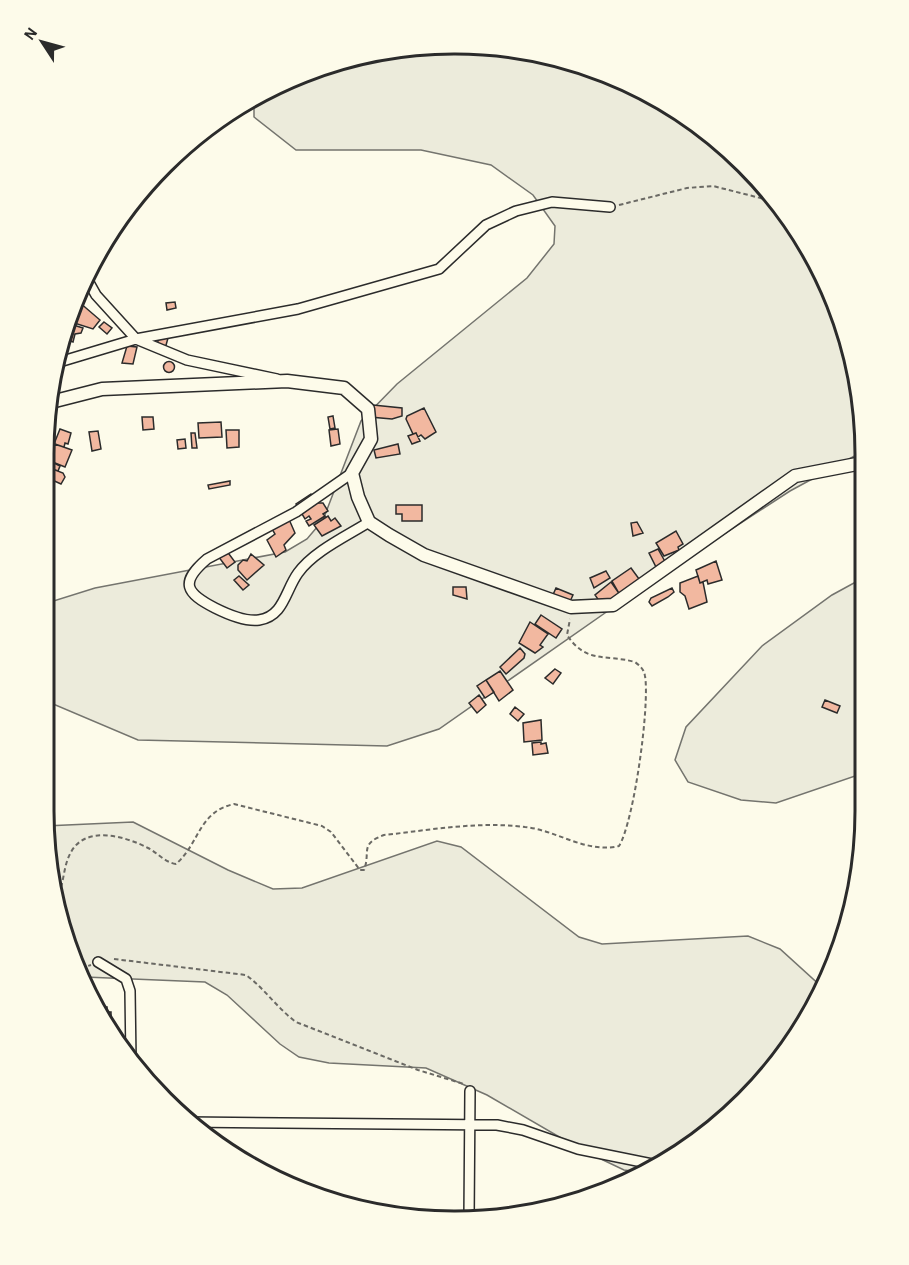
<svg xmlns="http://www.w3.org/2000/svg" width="909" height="1265" viewBox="0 0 909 1265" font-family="'Alegreya Sans',sans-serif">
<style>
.green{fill:#ecebdb;stroke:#74746e;stroke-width:1.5}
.building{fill:#f2b8a0;stroke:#2b2b2b;stroke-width:1.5}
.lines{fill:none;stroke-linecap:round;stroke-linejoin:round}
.minor-casing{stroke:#2b2b2b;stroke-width:12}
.tertiary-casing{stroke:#2b2b2b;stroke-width:15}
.path{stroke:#6a6964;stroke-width:2;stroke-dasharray:4.5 3;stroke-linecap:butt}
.minor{stroke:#fdfbea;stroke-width:9}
.tertiary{stroke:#fdfbea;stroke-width:12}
.rim{fill:none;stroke:#2b2b2b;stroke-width:3}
</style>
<rect width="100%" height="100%" fill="#fdfbea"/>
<path class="green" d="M482,44L561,58L637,86L705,129L764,184L823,273L862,401V452L790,491L635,592L439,729L387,746L138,740L46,701L47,603L95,588L285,552L307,539L323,520L361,421L397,384L527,278L554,244L555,226L533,195L491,165L421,150H296L254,117V96L323,65L401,47Z
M863,578L864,773L776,803L741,800L688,782L675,760L686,727L762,646L832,595Z
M133,822L228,870L273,889L302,888L437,841L461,847L579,937L602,944L748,936L780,949L824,989L780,1061L725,1120L646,1173L624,1170L580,1149L487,1095L426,1068L329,1063L299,1057L280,1044L227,995L205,982L85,977L58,917L45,826Z"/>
<path class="building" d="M79,302L100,320L93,329L71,322Z
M175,302L176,308L167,310L166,303Z
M104,322L112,328L107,334L99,327Z
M70,324L83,328L81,333L75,334L73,342L65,339Z
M160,335L168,338L165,349L147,343L149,338L158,341Z
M127,346L137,347L133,364L122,363Z
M163.5 367a5.5 5.5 0 1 1 11 0a5.5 5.5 0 1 1-11 0Z
M373,405L402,408V416L392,419L370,417Z
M424,408L436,432L425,439L421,435L418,437L416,433L413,434L406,419L407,416Z
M333,416L335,428L330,429L328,417Z
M142,417H153L154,429L143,430Z
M221,422L222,437L199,438L198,423Z
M60,429L71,433L68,444L65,443L64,447L54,444Z
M338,429L340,444L331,446L329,430Z
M226,430H239V447L227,448Z
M98,431L101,449L92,451L89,432Z
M191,433H195L197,448H192Z
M416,433L420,441L412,444L408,436Z
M185,439L186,448L178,449L177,440Z
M55,444L72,450L65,467L50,461V452Z
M398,444L400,454L376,458L374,450Z
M50,461L60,466L58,471L50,468Z
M50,468L63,473L65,477L61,484L50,479Z
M230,481V485L209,489L208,485Z
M311,494L316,503H323L328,511L323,514L325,516L309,526L306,521L311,519L309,516L305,519L296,504Z
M396,505H422V521H402V514H396Z
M328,516L331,521L335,518L341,526L322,536L314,525Z
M288,517L295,533L284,545L286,550L276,557L267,540L275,534L272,529Z
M637,522L643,533L633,536L631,523Z
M676,531L683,544L678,547L679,550L664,556L656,543Z
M658,549L667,565L657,569L649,553Z
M226,550L235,562L227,568L215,552Z
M251,554L264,565L247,580L238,570V565L243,560L247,561Z
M716,561L722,580L708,584L707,580L700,583L696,570Z
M631,568L642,583L620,595L612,581Z
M606,571L610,578L594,588L590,578Z
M239,576L249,585L243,590L234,580Z
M698,576L700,583L703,582L707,602L689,609L685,596L680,592V583Z
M611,582L623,599L602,605L595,595Z
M453,587H466L467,599L453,595Z
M556,588L573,595L567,608L552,597Z
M672,588L674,592L668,597L652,606L649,602L651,598Z
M541,615L562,629L556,638L535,624Z
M530,622L548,634L540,645L543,647L535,653L519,643Z
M520,648L525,654L524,658L506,674L500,667Z
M555,669L561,673L553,684L545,678Z
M500,671L513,690L499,701L486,680Z
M486,680L494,692L485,698L477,686Z
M479,695L486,705L477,713L469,703Z
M825,700L840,706L837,713L822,707Z
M515,707L524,714L518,721L510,714Z
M541,720L542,740L524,742L523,723Z
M541,742V744L546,743L548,753L533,755L532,743Z
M98,1007H107V1012H111V1017H107L106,1025Z"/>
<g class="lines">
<defs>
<path id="minor" d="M87,279L96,295L136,339L187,360L277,379
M56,363L136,339L298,309L439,269L486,225L516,211L552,202L610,207
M352,473L296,512L207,559C179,583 186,593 215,608C227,614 245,622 259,620C284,616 285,591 298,573C314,551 347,536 369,522
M98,962L126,979L130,991L131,1060
M187,1122L497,1125L523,1130L578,1149L657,1165
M469,1218L470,1091"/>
<path id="tertiary" d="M51,402L102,389L287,381L344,388L368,409L371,439L352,473L358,497L369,522L389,535L424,555L571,607L613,605L795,476L862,463"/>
</defs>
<use href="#minor" class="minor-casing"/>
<use href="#tertiary" class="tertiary-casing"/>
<path class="path" d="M619,205L687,188L713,186L776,202
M55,901C65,886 62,868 71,852C86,825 125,836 148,848C158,853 164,862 176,864C200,843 198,812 234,804L322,826L331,832L360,870H364C371,852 359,844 384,835C431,830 478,821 525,827C556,830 587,854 619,846C634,822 650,705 645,676C644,669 640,666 635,662C606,654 586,664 567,635L570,619
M114,959L246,975C265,989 277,1008 296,1022L418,1070L464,1084
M81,968L91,965"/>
<use href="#minor" class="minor"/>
<use href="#tertiary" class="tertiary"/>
</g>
<path d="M0 0H909V1265H0ZM454 54H455A400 400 0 0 1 855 454V811A400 400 0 0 1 455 1211H454A400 400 0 0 1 54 811V454A400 400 0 0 1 454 54Z" fill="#fdfbea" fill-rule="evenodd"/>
<path class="rim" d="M454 54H455A400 400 0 0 1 855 454V811A400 400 0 0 1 455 1211H454A400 400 0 0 1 54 811V454A400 400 0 0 1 454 54Z"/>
<g transform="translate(42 42) rotate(306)" stroke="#fdfbea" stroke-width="4.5" paint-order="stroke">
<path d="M0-4.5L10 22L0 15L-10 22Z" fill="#2b2b2b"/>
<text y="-9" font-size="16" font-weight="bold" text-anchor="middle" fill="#2b2b2b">N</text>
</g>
</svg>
